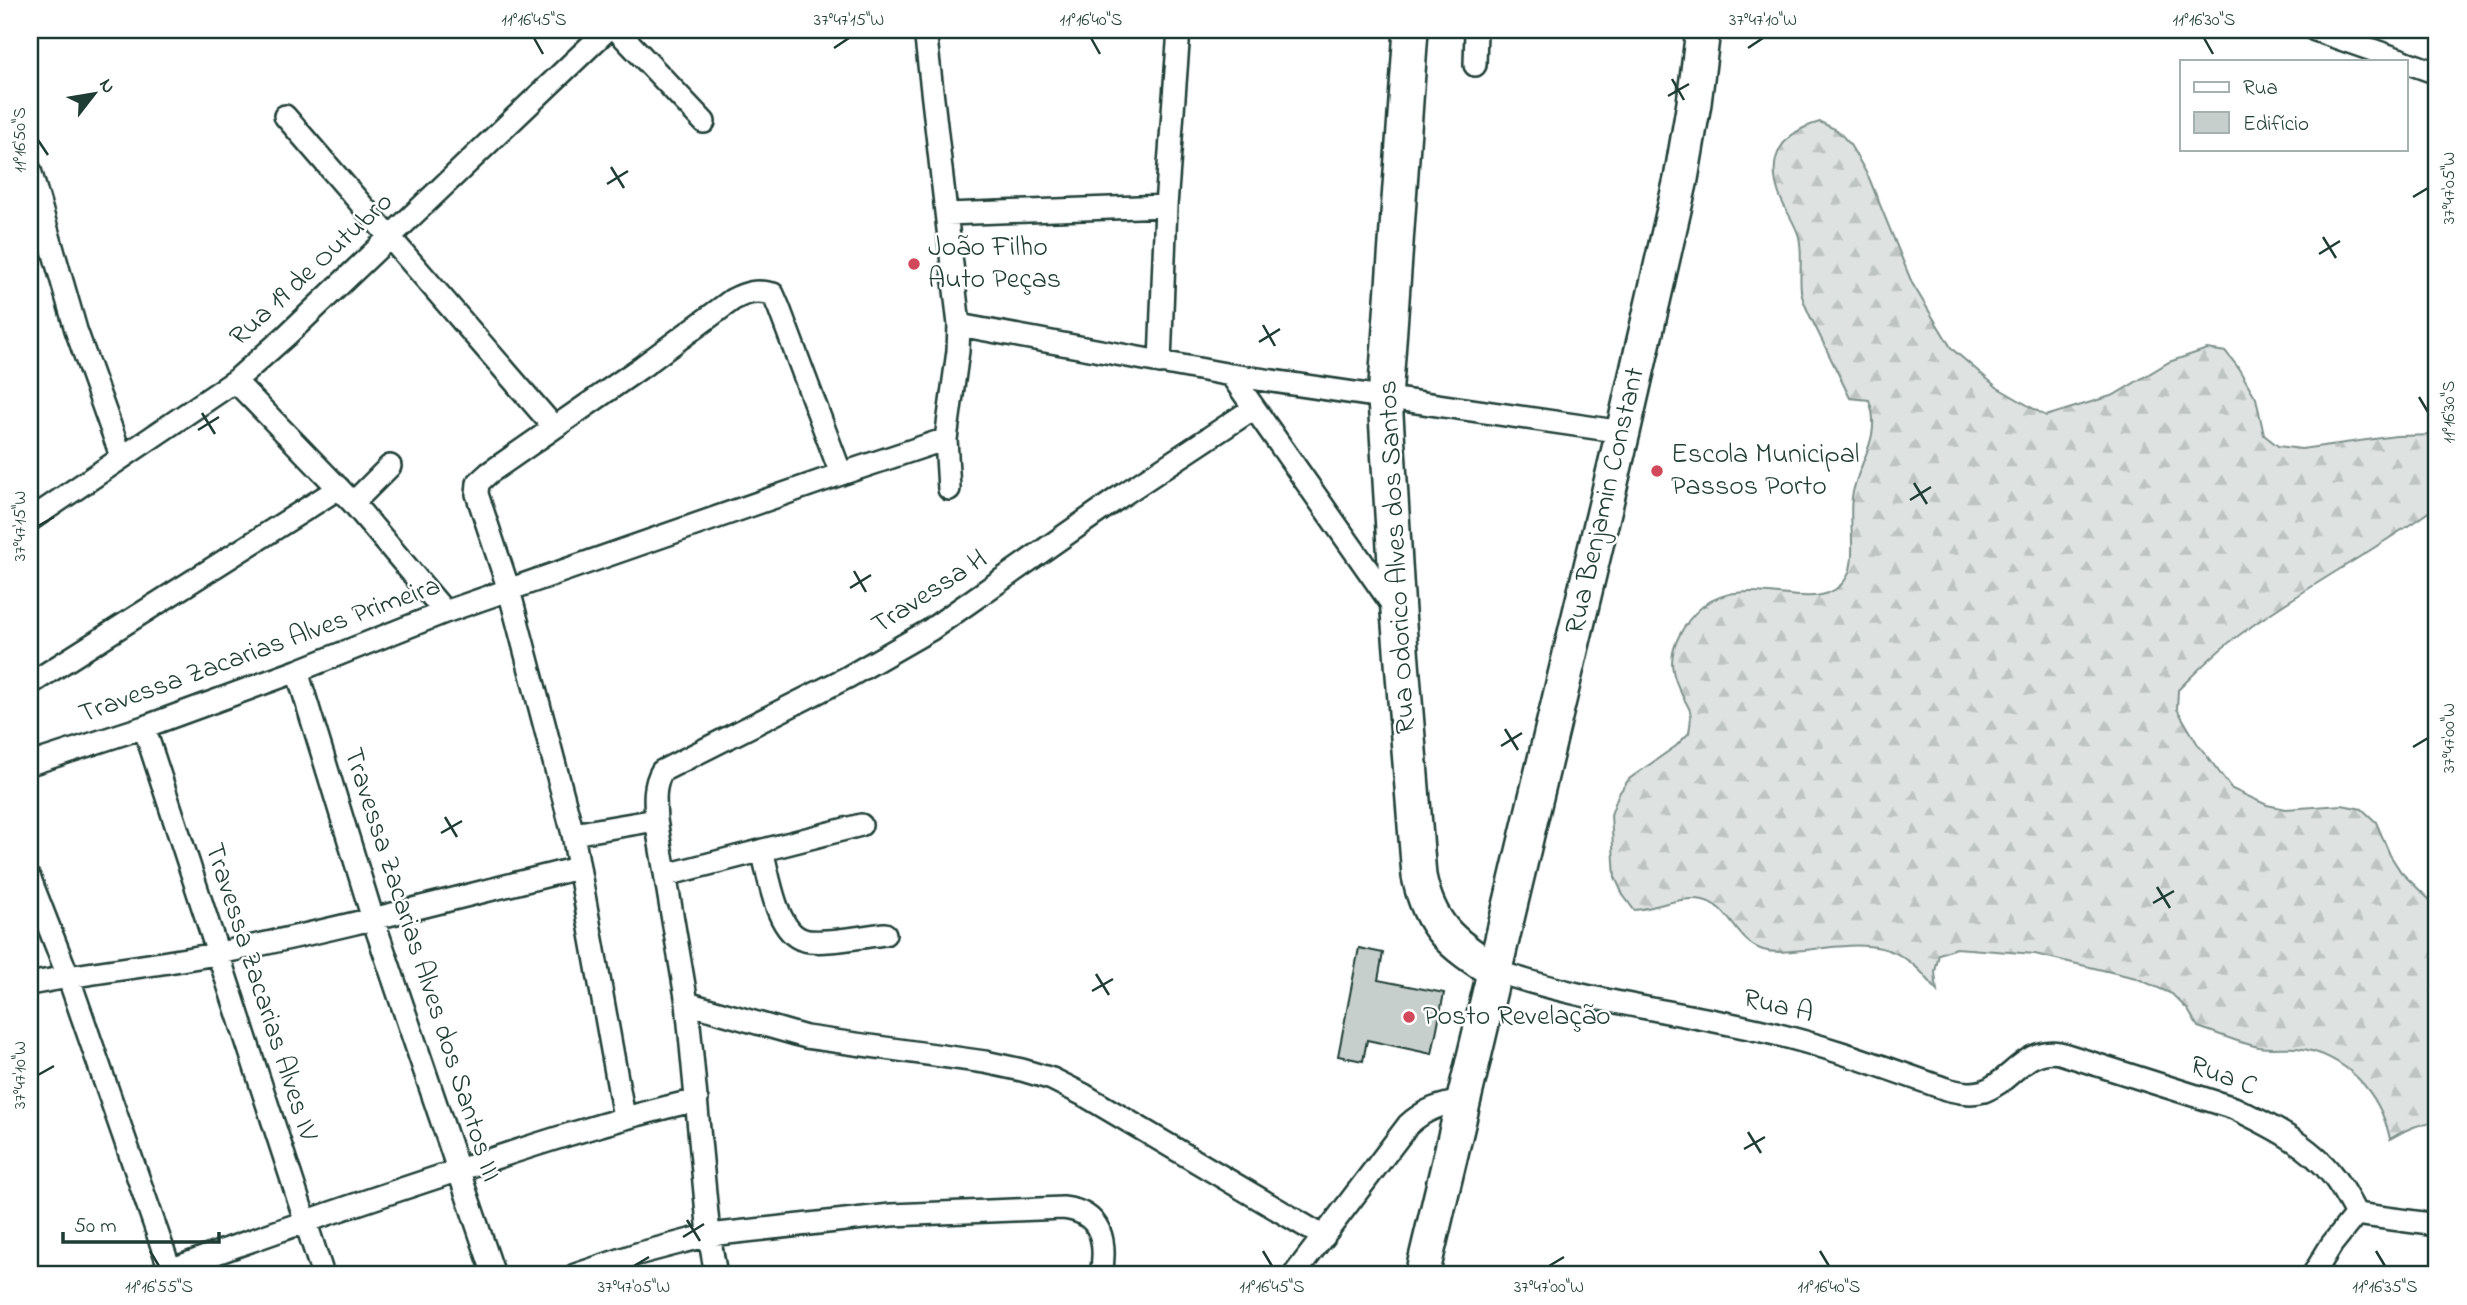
<svg xmlns="http://www.w3.org/2000/svg" width="2467" height="1305" viewBox="0 0 2467 1305" font-family="'Indie Flower',sans-serif">
<style>
.forest{fill:url(#forest-firs);stroke:#7e908b;stroke-width:2}
.building{fill:#c7cfcc;stroke:#1f3d34;stroke-width:2}
.lines{fill:none;stroke-linecap:round;stroke-linejoin:round}
.minor-casing{stroke:#1f3d34;stroke-width:26}
.primary-casing{stroke:#1f3d34;stroke-width:38}
.minor{stroke:#fff;stroke-width:21}
.primary{stroke:#fff;stroke-width:33}
.ticks{fill:none;stroke:#1f3d34;stroke-width:2.5}
.poi-dot{fill:#d1495b;stroke:#fff;stroke-width:2.5}
.labels{text-anchor:middle;dominant-baseline:central;stroke-width:5;stroke-linejoin:round;paint-order:stroke}
.poi-label{font-size:28px;fill:#1f3d34;stroke:#fff;text-anchor:start}
.street-label{font-size:28px;fill:#1f3d34;stroke:#fff}
.neatline{fill:none;stroke:#1f3d34;stroke-width:2.5}
.ticks-label{font-size:18px;text-anchor:middle;fill:#1f3d34}
</style>
<defs>
<pattern id="forest-firs" width="22" height="20" patternUnits="userSpaceOnUse" patternTransform="scale(1.75)"><rect width="22" height="20" fill="#dee3e2"/><path d="M5 1l3.5 6h-7zM16 11l3.5 6h-7z" fill="#bec4c2"/></pattern>
</defs>
<rect width="100%" height="100%" fill="#fff"/>
<filter id="ink" filterUnits="userSpaceOnUse"><feTurbulence type="fractalNoise" baseFrequency=".0143" numOctaves="2"/><feDisplacementMap in="SourceGraphic" scale="14" xChannelSelector="R" yChannelSelector="G"/><feConvolveMatrix kernelMatrix="1 2 1 2 8 2 1 2 1" color-interpolation-filters="sRGB"/></filter>
<g filter="url(#ink)">
<path class="forest" d="M1820,122L1837,130L1849,143L1859,160L1869,178L1912,283L1952,349L1998,388L2046,416L2114,395L2169,362L2207,349L2226,352L2237,366L2256,398L2264,435L2278,446L2301,449L2396,436L2437,435V506C2372,553 2299,590 2234,639C2213,654 2196,672 2178,690L2177,709L2197,743L2232,789L2267,805L2286,809L2342,805L2362,809L2376,822L2390,855L2401,872L2437,907V1122C2419,1123 2405,1130 2390,1139C2380,1092 2346,1055 2297,1048C2284,1047 2271,1049 2259,1047C2239,1043 2217,1033 2198,1027L2188,1010L2172,994L2136,978L2035,954L1956,948L1939,954L1935,972L1937,991C1898,937 1866,943 1805,950C1791,951 1776,954 1763,950C1736,942 1731,907 1703,900C1681,895 1656,909 1634,910L1623,895L1615,877L1611,815L1618,795L1629,779L1676,746L1689,733C1690,726 1692,717 1690,711C1689,707 1685,701 1683,697C1672,676 1667,659 1679,636C1725,547 1815,630 1847,577C1858,558 1847,514 1853,492C1861,457 1882,437 1869,400L1850,398C1839,375 1828,353 1817,330C1811,318 1803,304 1801,291C1799,273 1803,255 1799,237C1795,222 1784,209 1779,194C1766,156 1783,132 1820,122Z"/>
<path class="building" d="M1359,948L1383,953L1378,980L1444,993L1432,1054L1367,1040L1363,1061L1338,1056Z"/>
<g class="lines">
<defs>
<path id="minor" d="M617,30L704,122
M925,30L959,325L958,351L946,439L949,489
M2315,30L2404,61
M2406,62L2437,73
M1475,65L1476,30
M285,116L553,426
M30,170L76,330L121,456
M947,214L1166,206
M959,325L1231,375L1623,432
M1160,363L1166,206L1179,30
M1231,375L1396,610
M235,381L353,503L445,612
M353,503L390,466
M30,520L235,381L287,335L607,30
M297,671L373,919L494,1275
M30,684L339,488
M144,727L323,1275
M30,764L144,727L297,671L445,612L841,474L946,439
M656,820L573,834L509,590L477,494L478,483L489,473L643,366L732,300C747,292 756,290 773,294L779,308L841,474
M573,834L624,1117
M762,850C769,875 776,933 804,940C822,945 865,936 885,934
M666,875L861,825
M30,879L68,976L172,1275
M1493,970C1578,1000 1670,1010 1758,1030C1822,1044 1884,1067 1946,1089C1958,1092 1971,1095 1984,1091C2012,1081 2025,1047 2060,1053L2234,1108C2269,1125 2310,1145 2333,1176C2342,1187 2349,1201 2356,1214
M30,984C93,971 157,966 219,953C340,929 459,897 578,868
M687,1003L806,1037L985,1062L1022,1070L1052,1079L1084,1095L1324,1237
M2356,1214L2437,1225
M157,1275C250,1240 344,1208 438,1177C524,1148 609,1120 697,1100
M575,1275L637,1254L709,1235L891,1215L1063,1208C1102,1212 1107,1242 1101,1275
M716,1275L709,1235L687,1003L656,820C655,803 653,786 662,771L848,677L930,630L1118,498L1254,408
M1294,1275L1408,1125C1425,1109 1440,1105 1462,1101
M2313,1275L2332,1244L2356,1214"/>
<path id="primary" d="M1411,30L1385,399L1398,612L1419,876C1429,926 1452,944 1493,970
M1422,1275L1623,432L1681,179L1694,103L1703,30"/>
</defs>
<use href="#minor" class="minor-casing"/>
<use href="#primary" class="primary-casing"/>
<use href="#minor" class="minor"/>
<use href="#primary" class="primary"/>
</g>
</g>
<path class="ticks" d="M534,38L543,54M1091,38L1100,54M2204,38L2213,54M834,48L849,38M1748,48L1763,38M1672,79L1684,100M1668,96L1689,84M38,140L48,155M611,167L624,188M607,184L628,171M2413,197L2428,188M2323,237L2336,258M2319,254L2340,241M1263,325L1275,346M1259,342L1280,329M2419,397L2428,412M202,413L215,434M198,430L219,417M1914,483L1927,504M1910,500L1931,487M38,526L54,517M854,571L866,592M850,588L871,575M1505,729L1518,750M1501,746L1522,733M2413,747L2428,738M445,817L457,837M441,833L462,821M2157,887L2170,908M2153,903L2174,891M1096,974L1109,995M1092,991L1113,979M38,1075L54,1066M1748,1132L1761,1153M1744,1149L1765,1137M687,1220L700,1241M683,1237L704,1224M150,1251L159,1266M1263,1251L1272,1266M1820,1251L1829,1266M2376,1251L2385,1266M634,1266L649,1257M1549,1266L1564,1257"/>
<g class="poi-dot">
<circle cx="914" cy="264" r="7"/>
<circle cx="1657" cy="471" r="7"/>
<circle cx="1409" cy="1017" r="7"/>
</g>
<g class="labels">
<g class="poi-label">
<text x="928" y="248">João Filho<tspan x="928" dy="32">Auto Peças</tspan></text>
<text x="1671" y="455">Escola Municipal<tspan x="1671" dy="32">Passos Porto</tspan></text>
<text x="1423" y="1017">Posto Revelação</text>
</g>
<g class="street-label">
<text transform="translate(312 270) rotate(-43)">Rua 19 de Outubro</text>
<text transform="translate(1606 501) rotate(-77)">Rua Benjamin Constant</text>
<text transform="translate(1398 557) rotate(-93)">Rua Odorico Alves dos Santos</text>
<text transform="translate(930 593) rotate(-33)">Travessa H</text>
<text transform="translate(260 651) rotate(-20)">Travessa Zacarias Alves Primeira</text>
<text transform="translate(421 965) rotate(72)">Travessa Zacarias Alves dos Santos III</text>
<text transform="translate(260 992) rotate(72)">Travessa Zacarias Alves IV</text>
<text transform="translate(1778 1007) rotate(13)">Rua A</text>
<text transform="translate(2223 1077) rotate(20)">Rua C</text>
</g>
</g>
<rect width="2467" height="1305" fill="none" stroke="#fff" stroke-width="77"/>
<rect x="2180" y="60" width="228" height="91" fill="#ffffff" stroke="#a5b1ae" stroke-width="2"/>
<rect x="2194" y="82" width="35" height="10" fill="#ffffff" stroke="#a5b1ae" stroke-width="2"/>
<text x="2243" y="94" font-size="21" fill="#1f3d34">Rua</text>
<rect x="2194" y="112" width="35" height="21" fill="#c7cfcc" stroke="#a5b1ae" stroke-width="2"/>
<text x="2243" y="130" font-size="21" fill="#1f3d34">Edifício</text>
<g transform="translate(94 94) rotate(59)" stroke="#ffffff" stroke-width="5" paint-order="stroke">
<path d="M0-5L12 26L0 18L-12 26Z" fill="#1f3d34"/>
<text y="-10" font-size="19" font-weight="bold" text-anchor="middle" fill="#1f3d34">N</text>
</g>
<path d="M63 1232v10h156v-10" fill="none" stroke="#1f3d34" stroke-width="3.5"/>
<text x="74" y="1232" font-size="21" fill="#1f3d34" stroke="#ffffff" stroke-width="5" paint-order="stroke">50 m</text>
<rect x="38" y="38" width="2390" height="1228" class="neatline"/>
<g class="ticks-label">
<text x="534" y="25">11°16'45"S</text>
<text x="849" y="25">37°47'15"W</text>
<text x="1091" y="25">11°16'40"S</text>
<text x="1763" y="25">37°47'10"W</text>
<text x="2204" y="25">11°16'30"S</text>
<text transform="translate(19 140) rotate(-90)" y="6">11°16'50"S</text>
<text transform="translate(2448 188) rotate(-90)" y="6">37°47'05"W</text>
<text transform="translate(2448 412) rotate(-90)" y="6">11°16'30"S</text>
<text transform="translate(19 526) rotate(-90)" y="6">37°47'15"W</text>
<text transform="translate(2448 738) rotate(-90)" y="6">37°47'00"W</text>
<text transform="translate(19 1075) rotate(-90)" y="6">37°47'10"W</text>
<text x="159" y="1292">11°16'55"S</text>
<text x="634" y="1292">37°47'05"W</text>
<text x="1272" y="1292">11°16'45"S</text>
<text x="1549" y="1292">37°47'00"W</text>
<text x="1829" y="1292">11°16'40"S</text>
<text x="2385" y="1292">11°16'35"S</text>
</g>
</svg>
